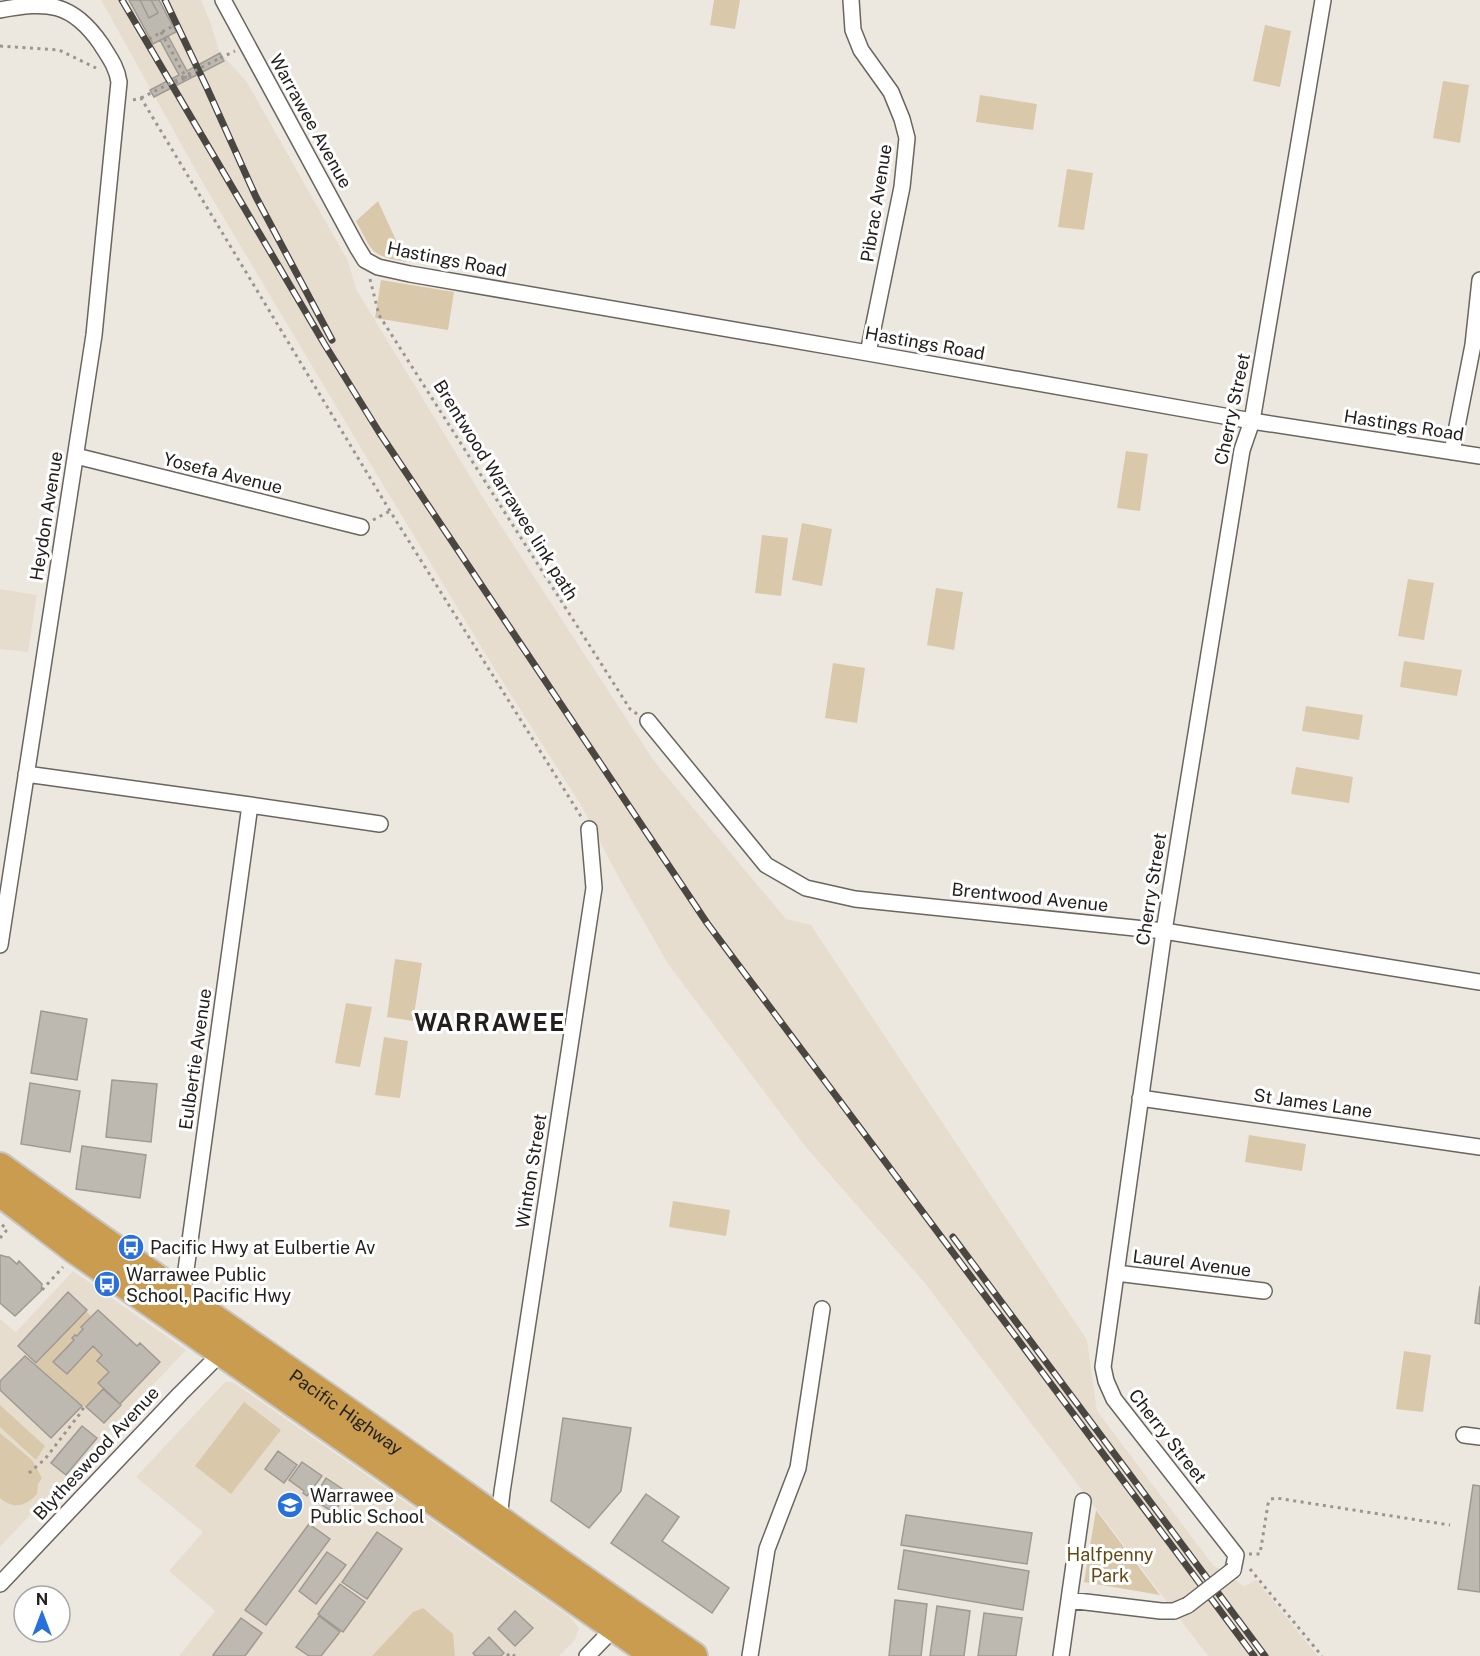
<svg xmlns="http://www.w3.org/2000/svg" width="1480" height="1656" viewBox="0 0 1480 1656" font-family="'Public Sans',sans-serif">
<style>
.built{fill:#e7ddce}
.green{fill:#dac8ab}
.building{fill:#beb9b0;stroke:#9f9a91;stroke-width:1.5}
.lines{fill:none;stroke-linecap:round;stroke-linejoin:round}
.street-casing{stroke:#6a655e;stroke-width:18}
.highway-casing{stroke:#c6c5c4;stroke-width:32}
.path{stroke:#99958f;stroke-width:3;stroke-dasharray:3 4.5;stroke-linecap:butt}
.street{stroke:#fff;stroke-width:15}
.highway{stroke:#ca9c4f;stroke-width:28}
.rail-casing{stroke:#4a4743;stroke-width:7}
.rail{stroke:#fff;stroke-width:4.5;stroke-dasharray:14;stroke-linecap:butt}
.street-bridge-casing{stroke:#6a655e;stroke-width:18;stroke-linecap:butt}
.path-bridge{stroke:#99958f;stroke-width:3;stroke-dasharray:3 4.5;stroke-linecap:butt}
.street-bridge{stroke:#fff;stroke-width:15}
.labels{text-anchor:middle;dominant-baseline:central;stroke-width:6;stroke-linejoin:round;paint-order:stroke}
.street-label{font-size:18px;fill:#23211e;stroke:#fff}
.poi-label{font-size:18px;fill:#23211e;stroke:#fff;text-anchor:start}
.park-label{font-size:18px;fill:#654813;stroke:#fff}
.district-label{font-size:24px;font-weight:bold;letter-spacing:1.5px;fill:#23211e;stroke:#fff}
</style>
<rect width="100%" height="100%" fill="#ede8df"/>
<path class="built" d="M101,0H201L210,21L219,51L247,82L348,261L356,289L490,509L654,761L786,919L811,925L1087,1340L1097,1411L1213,1565L1244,1586L1256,1580L1318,1656H1208L924,1282L805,1146L668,964L619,878L582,807L494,668L365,455L200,178Z
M0,589L37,595L28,652L0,649Z
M73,1271L186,1350L0,1547V1319L16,1332Z
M225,1382H233L569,1616L579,1628L575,1640L559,1656H179L215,1611L169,1571L203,1532L136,1477Z"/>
<path class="green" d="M714,0H740L735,29L710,25Z
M1265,25L1291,31L1280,87L1253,81Z
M1443,81L1469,85L1460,143L1433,138Z
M980,95L1037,104L1033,130L976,122Z
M1067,169L1093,173L1084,230L1058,227Z
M378,201L406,262C369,255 373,252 356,221Z
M381,280L454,292L448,330L375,318Z
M1126,451L1148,454L1140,511L1117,508Z
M802,523L832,529L822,586L792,580Z
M762,535L788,538L781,596L755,593Z
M1408,579L1434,583L1424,640L1398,636Z
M936,588L963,592L954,650L927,645Z
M1404,661L1462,670L1457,696L1400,687Z
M833,663L865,668L857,723L825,718Z
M1306,706L1363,715L1359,740L1302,731Z
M1296,767L1353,777L1349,803L1291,794Z
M395,959L422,963L413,1021L387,1017Z
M346,1003L372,1007L360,1067L335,1063Z
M384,1037L408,1041L400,1098L375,1095Z
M1249,1135L1306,1144L1302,1171L1245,1162Z
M673,1201L730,1210L726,1236L669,1227Z
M86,1311L91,1316L81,1327L83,1329L77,1336L75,1335L72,1338L74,1340L53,1362L67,1374L93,1346L102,1355L97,1361L109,1372L98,1383L103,1389L86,1407L82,1406L36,1365Z
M1404,1351L1431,1355L1423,1412L1396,1409Z
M244,1402L281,1430L231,1494L195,1466Z
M0,1405L45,1446L36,1460L0,1427Z
M0,1433L32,1460L42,1478L38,1484L37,1494C26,1506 14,1510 0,1498Z
M1096,1510L1160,1595L1084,1582Z
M423,1608L453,1634L455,1656H372L413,1612Z"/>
<path class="building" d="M129,0H159L176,32L153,44Z
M140,0H151L158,13L149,18Z
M168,36L187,71L220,53L224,61L154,97L150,90L179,75L160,40Z
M41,1011L87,1019L77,1080L31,1073Z
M112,1080L157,1084L151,1142L106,1137Z
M30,1083L80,1091L70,1152L21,1144Z
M82,1146L146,1155L140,1198L76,1189Z
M0,1255L7,1257H9L17,1264L19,1261L42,1284L41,1291L15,1316L0,1303Z
M1480,1286V1324L1475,1323Z
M68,1292L87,1310L36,1363L18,1346Z
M98,1310L137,1346L140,1343L160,1362L120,1404L98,1383L109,1372L97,1361L102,1355L93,1346L67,1374L53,1362L74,1340L72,1338L75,1335L77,1336L83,1329L81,1327Z
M25,1356L82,1406L51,1438L0,1390V1381Z
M103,1389L121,1405L104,1423L86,1407Z
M563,1418L631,1428L621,1491L589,1528L551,1501Z
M82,1426L97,1438L66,1475L51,1463Z
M278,1451L297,1465L284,1483L265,1469Z
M302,1462L322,1476L307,1496L303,1493L304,1491L289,1480Z
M326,1478L347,1492L334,1513L313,1499Z
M1473,1485L1480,1486V1592L1458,1589Z
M646,1494L679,1517L662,1541L729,1588L712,1613L611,1543Z
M906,1515L1032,1533L1027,1564L901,1545Z
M309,1524L330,1539L266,1625L245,1610Z
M377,1532L402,1549L367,1599L342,1582Z
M904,1550L1029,1571L1023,1610L898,1589Z
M327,1552L346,1565L316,1604L299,1591Z
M340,1584L365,1602L343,1632L318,1614Z
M895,1600L927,1604L921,1656H889Z
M937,1606L970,1611L964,1656H930Z
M515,1611L533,1628L515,1646L498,1629Z
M984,1613L1022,1618L1016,1656H978Z
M319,1616L340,1632L321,1656H309L296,1647Z
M241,1618L262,1633L245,1656H214L213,1655Z
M489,1637L504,1653L501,1656H475L473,1653Z"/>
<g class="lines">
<defs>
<path id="street" d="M223,0L357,247L365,260L378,267L410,274L868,353L1252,421L1480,456
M851,0L853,30L861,50L891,92L902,119L907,138L902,187L868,353
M0,10C47,1 72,2 101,44C109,57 117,67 119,82L94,335L0,945
M1452,452L1473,345L1480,280
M76,456L361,527
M648,721L766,865L806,888L855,899L1164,931L1480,982
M26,774L250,805L185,1277L182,1295L179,1299
M250,805L380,824
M1140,1098L1480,1147
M1116,1273L1264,1291
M1464,1435L1480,1437
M499,1519L502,1492L594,888L589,829
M1233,1570L1236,1555L1114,1399L1106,1381L1103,1367L1164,931L1242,450L1252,421L1323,0
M0,1584L180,1394L215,1359L220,1350
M1069,1600L1161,1611H1174L1188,1605
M587,1656L615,1627
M750,1656L767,1549L798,1468L822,1309
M1061,1656L1083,1501"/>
<g id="highway">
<path id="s1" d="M0,1167C120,1254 242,1338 363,1423C473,1501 582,1581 693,1656"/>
<path d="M0,1192L76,1250L656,1656"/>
</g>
</defs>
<use href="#street" class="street-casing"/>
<use href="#highway" class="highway-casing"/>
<path class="path" d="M161,32L185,76
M149,39L173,26
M0,46L59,50L96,68
M220,58L235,51
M175,83L196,73
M133,100L141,98L390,511L582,818
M370,279L379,315L630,709L637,714
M373,520L390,511
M0,1238L6,1231L2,1227L5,1224
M42,1290L63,1267
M29,1473L45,1459L82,1411L84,1406
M1249,1554H1260L1268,1504L1271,1499L1276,1498L1450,1525
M1250,1569L1322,1656
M507,1656L510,1653L515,1656"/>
<use href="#street" class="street"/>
<use href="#highway" class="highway"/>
<defs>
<path id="rail" d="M122,0L325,345L379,432L707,923L1254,1656
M165,0L207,88L256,197L332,340
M953,1237L1265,1656"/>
</defs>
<use href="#rail" class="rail-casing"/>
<use href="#rail" class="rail"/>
<defs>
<path id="street-bridge" d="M1188,1605L1233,1570"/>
</defs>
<use href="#street-bridge" class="street-bridge-casing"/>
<path class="path-bridge" d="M185,76L188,82
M141,98L220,58"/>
<use href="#street-bridge" class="street-bridge"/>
</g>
<defs>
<symbol id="bus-disc" viewBox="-11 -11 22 22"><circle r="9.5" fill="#2871dd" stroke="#fff"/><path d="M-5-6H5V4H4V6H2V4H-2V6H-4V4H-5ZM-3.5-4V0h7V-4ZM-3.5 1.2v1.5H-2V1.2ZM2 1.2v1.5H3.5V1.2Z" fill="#fff"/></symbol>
<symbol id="school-disc" viewBox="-11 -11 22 22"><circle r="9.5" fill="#2871dd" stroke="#fff"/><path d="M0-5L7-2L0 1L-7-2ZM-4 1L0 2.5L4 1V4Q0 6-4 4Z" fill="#fff"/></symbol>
</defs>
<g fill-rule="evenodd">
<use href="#bus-disc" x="116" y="1232" width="30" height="30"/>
<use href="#bus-disc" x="92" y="1269" width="30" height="30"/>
<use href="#school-disc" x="275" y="1490" width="30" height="30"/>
</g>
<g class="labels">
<g class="street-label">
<text transform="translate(311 121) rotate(61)">Warrawee Avenue</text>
<text transform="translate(876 203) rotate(-81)">Pibrac Avenue</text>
<text transform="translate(447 259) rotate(11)">Hastings Road</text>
<text transform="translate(925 343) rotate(10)">Hastings Road</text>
<text transform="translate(1232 409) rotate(-78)">Cherry Street</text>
<text transform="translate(1404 425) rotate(9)">Hastings Road</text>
<text transform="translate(223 473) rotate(14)">Yosefa Avenue</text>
<text transform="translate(506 490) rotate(58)">Brentwood Warrawee link path</text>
<text transform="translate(46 516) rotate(-81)">Heydon Avenue</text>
<text transform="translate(1151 889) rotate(-81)">Cherry Street</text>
<text transform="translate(1030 897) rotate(6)">Brentwood Avenue</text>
<text transform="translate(195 1059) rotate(-82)">Eulbertie Avenue</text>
<text transform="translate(1313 1103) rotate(8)">St James Lane</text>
<text transform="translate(531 1171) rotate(-81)">Winton Street</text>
<text transform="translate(1192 1263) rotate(7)">Laurel Avenue</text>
<text stroke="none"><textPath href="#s1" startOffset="424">Pacific Highway</textPath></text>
<text transform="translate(1168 1436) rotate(52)">Cherry Street</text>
<text transform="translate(96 1453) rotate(-47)">Blytheswood Avenue</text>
</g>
<g class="poi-label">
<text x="150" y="1247">Pacific Hwy at Eulbertie Av</text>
<text x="126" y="1274">Warrawee Public<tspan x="126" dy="21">School, Pacific Hwy</tspan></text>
<text x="310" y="1495">Warrawee<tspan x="310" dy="21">Public School</tspan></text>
</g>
<g class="park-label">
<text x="1110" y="1554">Halfpenny<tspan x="1110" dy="21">Park</tspan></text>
</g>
<g class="district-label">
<text x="490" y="1022">WARRAWEE</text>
</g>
</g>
<g transform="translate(42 1614)"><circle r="28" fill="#ffffff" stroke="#a7a6a5" stroke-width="1.5"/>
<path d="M0-4.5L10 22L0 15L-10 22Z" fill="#2871dd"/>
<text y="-9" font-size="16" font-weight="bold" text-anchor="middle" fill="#23211e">N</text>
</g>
</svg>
